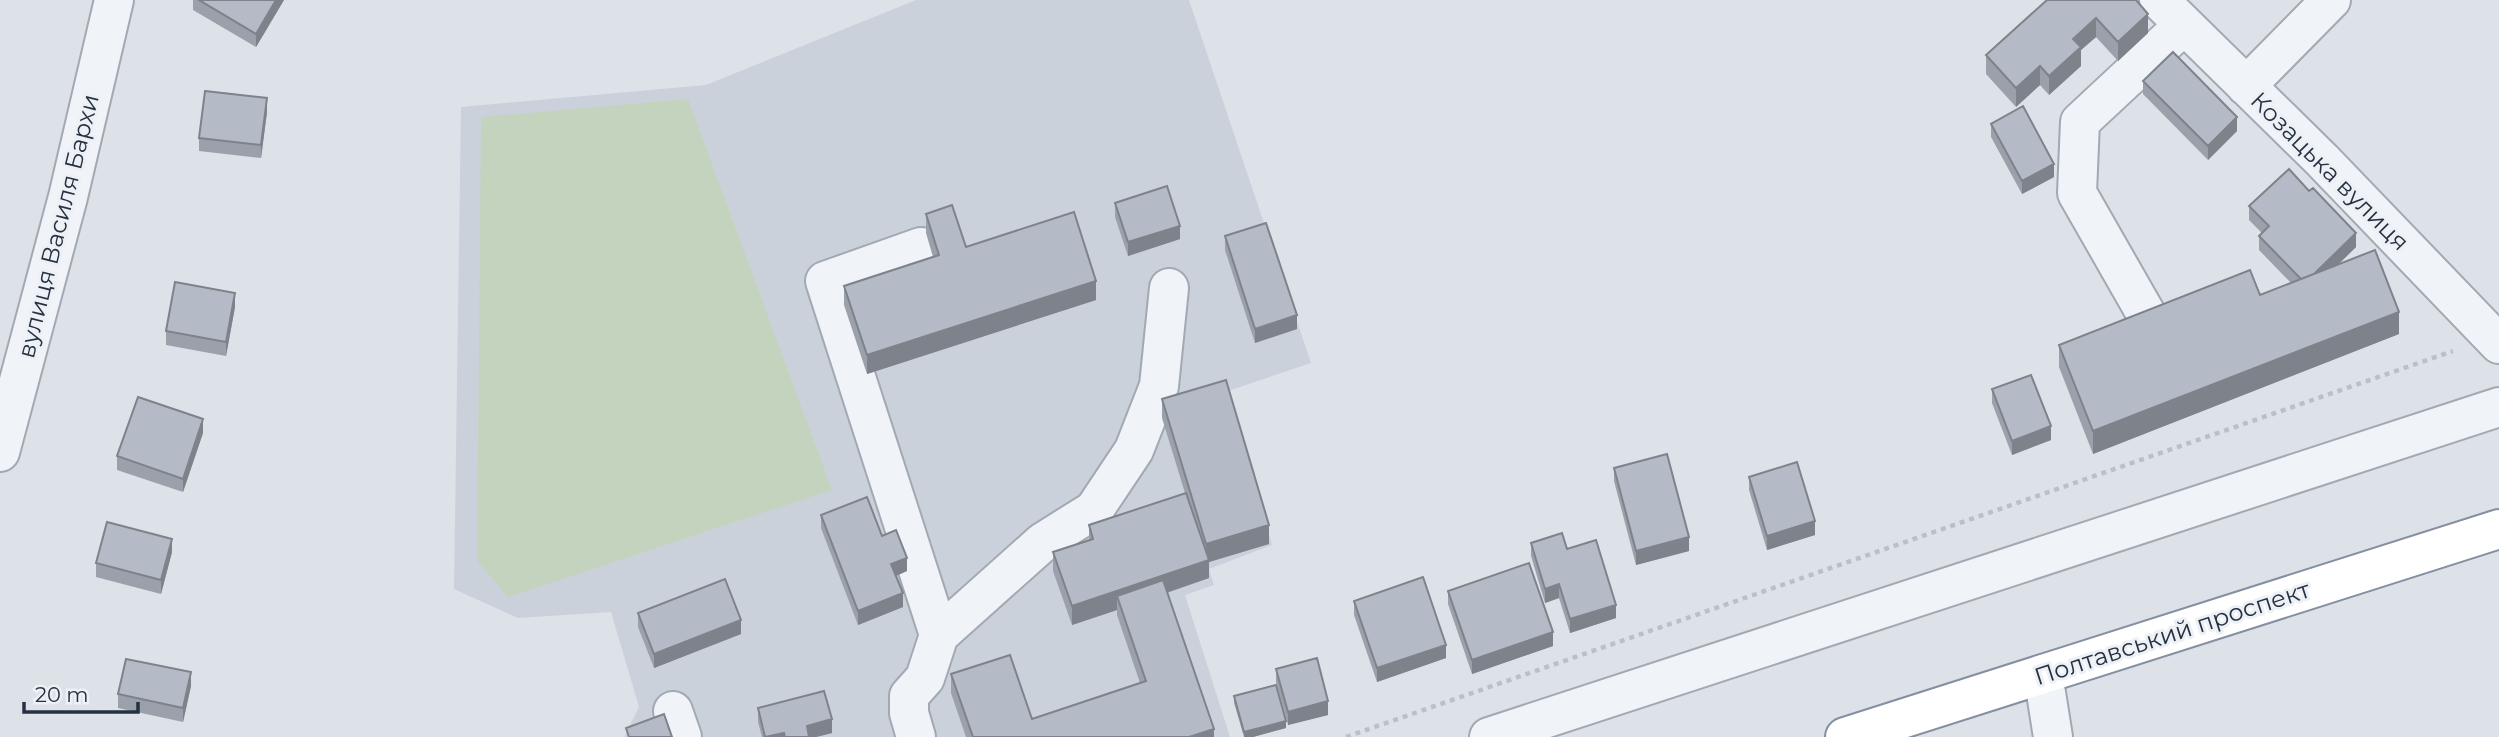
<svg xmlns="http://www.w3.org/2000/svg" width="2499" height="737" viewBox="0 0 2499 737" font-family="Montserrat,sans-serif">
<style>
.built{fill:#cbd1db}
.green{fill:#c4d3be}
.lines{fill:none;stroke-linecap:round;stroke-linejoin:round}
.minor-casing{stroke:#a2a9b3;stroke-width:42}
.highway-casing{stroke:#848fa1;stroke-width:42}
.path{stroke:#bbc0c8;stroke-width:4.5;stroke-dasharray:5 5;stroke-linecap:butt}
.minor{stroke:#f0f3f7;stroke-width:38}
.highway{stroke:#fff;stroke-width:38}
.wall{fill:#9ba1aa}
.shaded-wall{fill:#7e838b}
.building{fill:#b4bbc6;stroke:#7e838b;stroke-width:2}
.labels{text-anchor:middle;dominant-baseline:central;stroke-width:6;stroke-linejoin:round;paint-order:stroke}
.street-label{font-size:24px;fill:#253041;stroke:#edf1f6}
</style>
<rect width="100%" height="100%" fill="#dde2e9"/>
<path class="built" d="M916,0H1189L1311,363L1228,391L1272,545L1209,569L1214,585L1185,595L1230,737H624L639,707L611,612L518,618L454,589L461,107L706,85Z"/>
<path class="green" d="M688,99L832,490L508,597L477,561L481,117Z"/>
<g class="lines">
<defs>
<path id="minor" d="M2159,0L2322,160L2499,344
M2246,86L2331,0
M2145,312L2077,193L2080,122L2184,25
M0,452L68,197L114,0
M939,635L1043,542L1094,510L1134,450L1159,386L1169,288
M2043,674L2053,737
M673,711L682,737
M916,737L909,713V696L925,678L939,635L825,281L921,247
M1489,737L2499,407"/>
<path id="highway" d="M1845,737L2499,529"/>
</defs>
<use href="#minor" class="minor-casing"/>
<use href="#highway" class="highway-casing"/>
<path class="path" d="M1346,737L2453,351"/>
<use href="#minor" class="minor"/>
<use href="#highway" class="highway"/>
</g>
<path class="wall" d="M193,0H284L256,47L193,10Z
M2047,0L2148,33L2118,61L2096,37L2081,50V66L2049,95L2040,85L2016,107L1986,74V55Z
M2143,81L2237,131L2208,160L2143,94Z
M267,112L261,158L199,151V138Z
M1991,124L2054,177L2022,194L1991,137Z
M1115,203L1180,239L1128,256L1115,217Z
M2249,206L2356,247L2338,265L2399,334L2093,454L2059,367V345L2260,295L2291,283L2259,250V236L2262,233L2249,220Z
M926,214L966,247L1096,300L867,374L844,305V286L933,257L926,233Z
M1225,236L1297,329L1255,343L1225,250Z
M235,307L226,356L166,345V331Z
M1992,389L2051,440L2012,455L1992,403Z
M1162,399L1269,544L1209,562V578L1167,593L1214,737H966L951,693V674L1032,719L1140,683L1117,615V610L1072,625L1053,571V552L1089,540V525L1185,493L1162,418Z
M203,433L183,492L117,470V456Z
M1614,468L1689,551L1636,565L1614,481Z
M1749,477L1815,535L1767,550L1749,490Z
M821,515L882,536L907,571L896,576L903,607L858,625L821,528Z
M1531,543L1567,549L1616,618L1570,633L1559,598L1545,603L1531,556Z
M172,552L161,594L96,577V563Z
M1448,591L1553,646L1472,674L1448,604Z
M1354,601L1446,658L1377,682L1354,615Z
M638,613L741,634L654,668L638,627Z
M1276,669L1328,715L1288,725L1276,682Z
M191,686L183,722L118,708V694Z
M1234,696L1286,728L1253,737H1244L1234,703Z
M758,708L832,733L816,737H762L758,722Z"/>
<path class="shaded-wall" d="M276,0H284L256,47V34Z
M2148,14V33L2118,61V42Z
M2096,18V37L2081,50V66L2049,95V76L2073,39Z
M2040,66V85L2016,107V88Z
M267,98V112L261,158V145Z
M2237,117V131L2208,160V146Z
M2054,164V177L2022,194V181Z
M1180,226V239L1128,256V242Z
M2356,233V247L2304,297V283Z
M1096,281V300L867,374V355Z
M235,293V307L226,356V342Z
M2399,312V334L2093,454V431Z
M1297,315V329L1255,343V329Z
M203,419V433L183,492V479Z
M2051,426V440L2012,455V441Z
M1815,521V535L1767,550V536Z
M1269,525V544L1209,562V578L1121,608L1117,596V610L1072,625V606L1206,561V544Z
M1689,537V551L1636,565V551Z
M172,539V552L161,594V580Z
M907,558V571L891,578V564Z
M1559,584V598L1545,603V589Z
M903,593V607L858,625V611Z
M1616,605V618L1570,633V619Z
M741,620V634L654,668V654Z
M1553,632V646L1472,674V660Z
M1446,645V658L1377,682V668Z
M191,672V686L183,722V708Z
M1328,701V715L1288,725V712Z
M832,719V733L816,737H807V726Z
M1286,721V728L1253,737H1244V732Z
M1214,729V737H1189Z
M784,733V737H768Z"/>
<path class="building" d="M199,0H276L256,34Z
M2047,0H2136L2148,14L2118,42L2096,18L2073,39L2081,47L2049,76L2040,66L2016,88L1986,55Z
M2173,52L2237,117L2208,146L2143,81Z
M205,91L267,98L261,145L199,138Z
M2023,106L2054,164L2022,181L1991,124Z
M2289,169L2309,191L2313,188L2356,233L2314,274L2301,279L2259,236L2269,226L2249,206Z
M1167,186L1180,226L1128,242L1115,203Z
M952,205L966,247L1074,212L1096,281L867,355L844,286L939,255L926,214Z
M1266,223L1297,315L1255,329L1225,236Z
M2375,250L2399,312L2093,431L2059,345L2250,270L2260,295Z
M175,282L235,293L226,342L166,331Z
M2031,375L2051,426L2012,441L1992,389Z
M1226,380L1269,525L1206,544L1162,399Z
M138,397L203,419L183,479L117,456Z
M1667,454L1689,537L1636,551L1614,468Z
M1797,462L1815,521L1767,536L1749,477Z
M1186,493L1209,560L1072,606L1053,552L1093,539L1089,525Z
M867,497L882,536L896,530L907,558L891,564L903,593L858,611L821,515Z
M107,522L172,539L161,580L96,563Z
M1562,533L1567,549L1596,540L1616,605L1570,619L1559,584L1545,589L1531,543Z
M1529,563L1553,632L1472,660L1448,591Z
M1423,577L1446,645L1377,668L1354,601Z
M725,579L741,620L654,654L638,613Z
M1163,580L1214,729L1189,737H973L951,674L1010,655L1032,719L1146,681L1117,596Z
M1317,658L1328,701L1288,712L1276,669Z
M126,659L191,672L183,708L118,694Z
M1276,685L1286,721L1244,732L1234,696Z
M824,691L832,719L807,726L809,737H785L784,733L765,737L758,708Z
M664,714L672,737H629L626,728Z"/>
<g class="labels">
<g class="street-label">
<text transform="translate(2330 171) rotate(45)">Козацька вулиця</text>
<text transform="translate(58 226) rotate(-76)">вулиця Василя Бархи</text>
<text transform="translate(2172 633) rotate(-18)">Полтавський проспект</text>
</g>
</g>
<path d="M24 702v10h114v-10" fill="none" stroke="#253041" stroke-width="3.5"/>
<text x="35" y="702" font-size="21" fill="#253041" stroke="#edf1f6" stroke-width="5" paint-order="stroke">20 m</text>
</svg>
